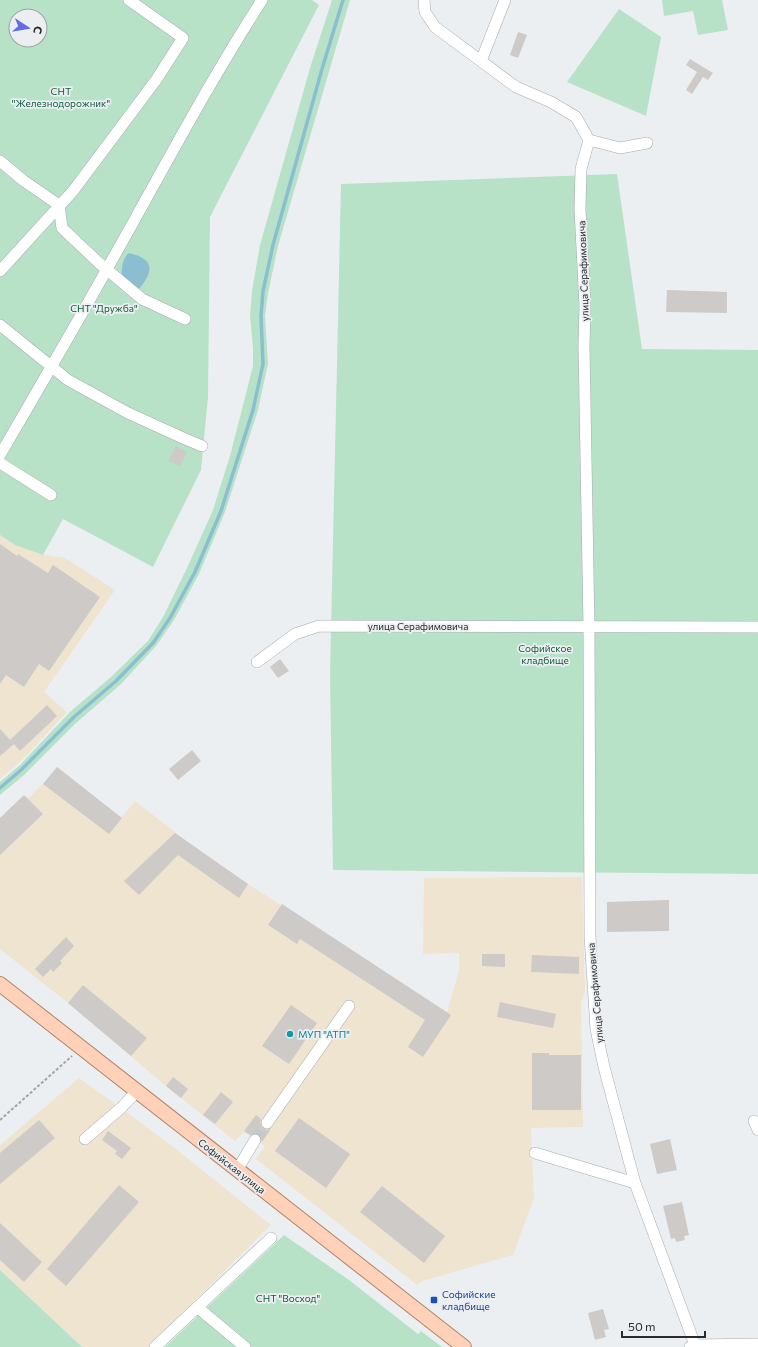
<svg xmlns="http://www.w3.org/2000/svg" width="758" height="1347" viewBox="0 0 758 1347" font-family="Commissioner,sans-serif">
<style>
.industrial{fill:#eee4cf}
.green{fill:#b7e2c8;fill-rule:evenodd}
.water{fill:#8bbed0}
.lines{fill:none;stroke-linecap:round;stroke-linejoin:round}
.stream{stroke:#8bbed0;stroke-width:3.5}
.building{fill:#cdcac7}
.minor-tunnel{stroke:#c5c8ca;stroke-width:11;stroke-dasharray:11 5.5;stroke-linecap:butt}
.minor-casing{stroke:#a7aaad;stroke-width:12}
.major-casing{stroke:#b38368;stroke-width:16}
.path{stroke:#a2a4a6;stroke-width:2;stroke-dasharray:3 2;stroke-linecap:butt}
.minor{stroke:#fff;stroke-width:11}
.major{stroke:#fed1b8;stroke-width:14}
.culture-dot{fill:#0f9aa8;stroke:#eceff2;stroke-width:1.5}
.transit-dot{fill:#1a4fb4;stroke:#eceff2;stroke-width:1.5}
.labels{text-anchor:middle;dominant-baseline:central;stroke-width:3.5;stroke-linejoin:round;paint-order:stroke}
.park-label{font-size:10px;fill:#125c3a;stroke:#eceff2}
.street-label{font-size:10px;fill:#292a2b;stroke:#eceff2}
.culture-label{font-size:10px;fill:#0d838f;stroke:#eceff2;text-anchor:start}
.transit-label{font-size:10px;fill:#164399;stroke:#eceff2;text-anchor:start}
</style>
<rect width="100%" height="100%" fill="#eceff2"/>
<path class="industrial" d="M0,535L15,545L43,555L65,558L115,590L44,692L67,712L23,759L0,779Z
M57,767L121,818L135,801L189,843L248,884L447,1012L459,971V953L423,954L424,878L582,877L585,992L581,1002L583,1127L531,1128L534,1198L513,1255L422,1281L417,1285L256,1159L265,1146L244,1132L235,1141L166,1086L68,1003L0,949V818L24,795L28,798L43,784Z
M79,1078L121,1108L176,1149L271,1225L148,1347H82L0,1270V1145Z"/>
<path class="green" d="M0,0H312L319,5L210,217L208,397L201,470L153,567L63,519L43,555L15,545L0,535ZM16,16H40V40H16Z
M332,0H350L278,246L268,293L265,315L268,364L258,410L225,512L199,574L174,620L156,646L120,685L76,723L24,775L0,795V782L20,765L70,712L111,677L148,641L163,617L187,568L213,510L230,456L253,366V348L250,316L252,291L260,245L310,68Z
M662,0H722L728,30L698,35L693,11L664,16Z
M619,9L661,37L646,116L567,82Z
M617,174L642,349L758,350V874L333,870L330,675L341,184Z
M284,1235L349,1280L418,1334L421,1331L442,1347H165Z
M0,1270L82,1347H0Z"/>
<path class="water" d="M129,253C154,259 154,270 140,288H137L122,276C121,269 123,257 129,253Z"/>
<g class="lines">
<path class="stream" d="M0,788L21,770L74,717L116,681L153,643L170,618L195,572L221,511L253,410L263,364L261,316L263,291L273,245L322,69L343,0"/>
</g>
<path class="building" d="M518,32L527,35L518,58L510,55Z
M690,59L713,73L708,80L703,77L692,94L686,90L697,72L686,65Z
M667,290L727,292V313L666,312Z
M176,446L187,452L180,466L168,461Z
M0,544L17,556L18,554L48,573L53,565L100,597L49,671L39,664L24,687L6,675L0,684Z
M280,659L289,671L278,678L270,667Z
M47,705L57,716L20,751L14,744L0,756V729L12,742L10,740Z
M192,750L201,761L178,780L169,769Z
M57,767L122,818L109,834L43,784Z
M24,795L43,814L0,855V818Z
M175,833L248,884L239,898L178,855L139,895L124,881Z
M669,900V931L607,932V902Z
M282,904L451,1015L423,1057L408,1047L425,1020L300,939L297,944L268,925Z
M66,937L74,946L60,961L62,963L53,972L51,969L43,977L35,969Z
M482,954H505V967L482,966Z
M532,955L579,957V974L531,972Z
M83,985L147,1038L131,1056L68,1003Z
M500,1002L556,1014L553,1028L497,1017Z
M291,1005L317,1023L289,1064L262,1046Z
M532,1053H549V1055H581V1110H532Z
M173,1077L188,1089L181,1098L166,1086Z
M221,1092L233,1102L215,1124L203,1115Z
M256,1115L261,1119L260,1123L263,1128L267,1130L271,1129L262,1142L261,1137L258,1134L255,1133L250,1135L244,1131Z
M299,1118L350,1154L326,1188L275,1151Z
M39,1120L55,1138L0,1184V1153Z
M108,1131L131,1148L122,1159L115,1154L117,1151L102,1140Z
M670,1139L677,1170L657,1174L650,1144Z
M119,1185L139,1202L66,1286L47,1269Z
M382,1186L445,1236L424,1263L360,1212Z
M682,1202L689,1235L684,1236L685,1240L676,1242L675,1238L671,1239L663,1206Z
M0,1223L42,1262L24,1282L0,1260Z
M603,1309L609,1329L604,1330L606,1337L595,1340L588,1313Z"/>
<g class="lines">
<path class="minor-tunnel" d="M255,1140L267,1123"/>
<defs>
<path id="minor" d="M424,0L425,12L435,27L516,87L551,102L576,117L589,140L581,169L580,209L585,305L584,346L589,626L590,936L596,1029L604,1067L635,1183L695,1345
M481,61L505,0
M589,140L620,148L647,143
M0,161L24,181L59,205L62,228L98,262L142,299L185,319
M0,271L73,191L156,80L183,38L129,0
M0,325L68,380L128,413L183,438L202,446
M0,455C36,393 72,332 107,269C158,179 206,87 262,0
M0,463L51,495
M257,662L295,634L319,626L758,627
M754,1121L758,1130
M267,1123L349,1006
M85,1139L121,1108L137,1091
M535,1153L635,1183
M237,1170L255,1140
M197,1307L245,1347
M155,1347L271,1238
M690,1347L695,1345L758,1344"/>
<path id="major" d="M0,984L464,1347"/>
</defs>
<use href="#minor" class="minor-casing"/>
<use href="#major" class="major-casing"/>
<path class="path" d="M0,1120L72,1056"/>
<use href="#minor" class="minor"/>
<use href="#major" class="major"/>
</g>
<circle class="culture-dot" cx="290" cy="1034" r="4"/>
<rect class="transit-dot" x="430" y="1296" width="8" height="8" rx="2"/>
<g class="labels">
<g class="park-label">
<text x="61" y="91">СНТ<tspan x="61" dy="12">"Железнодорожник"</tspan></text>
<text x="104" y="308">СНТ "Дружба"</text>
<text x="545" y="648">Софийское<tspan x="545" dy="12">кладбище</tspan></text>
<text x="288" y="1298">СНТ "Восход"</text>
</g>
<g class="street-label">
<text transform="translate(583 271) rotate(-92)">улица Серафимовича</text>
<text x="418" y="626">улица Серафимовича</text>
<text transform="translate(595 993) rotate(-95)">улица Серафимовича</text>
<text transform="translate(232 1166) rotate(38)">Софийская улица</text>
</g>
<g class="culture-label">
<text x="298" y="1034">МУП "АТП"</text>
</g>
<g class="transit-label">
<text x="442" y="1294">Софийские<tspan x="442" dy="12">кладбище</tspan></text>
</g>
</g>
<g transform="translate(28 28) rotate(102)"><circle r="19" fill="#eceff2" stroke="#9ea0a2"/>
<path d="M0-3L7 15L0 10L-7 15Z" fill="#636ce4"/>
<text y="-6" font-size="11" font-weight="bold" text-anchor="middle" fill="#292a2b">С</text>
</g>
<path d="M622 1331v6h83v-6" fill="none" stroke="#292a2b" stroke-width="2"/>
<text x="628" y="1331" font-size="12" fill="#292a2b" stroke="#eceff2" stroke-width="3" paint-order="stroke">50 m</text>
</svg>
